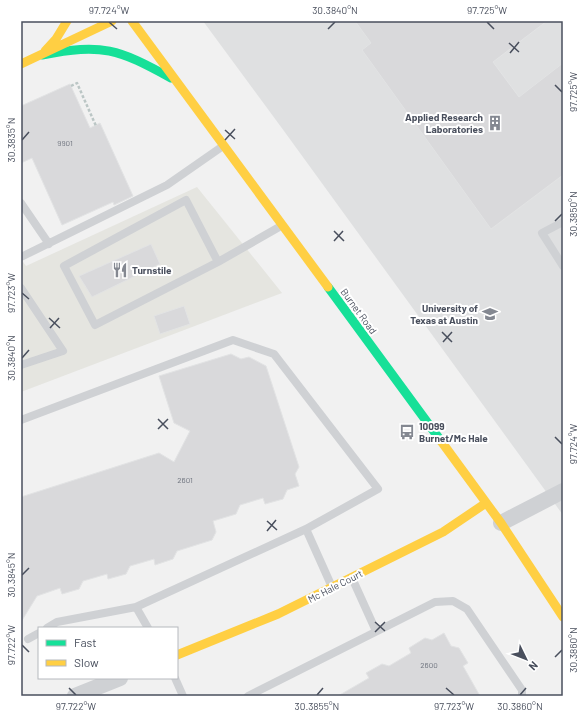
<svg xmlns="http://www.w3.org/2000/svg" width="584" height="717" viewBox="0 0 584 717" font-family="Barlow,sans-serif">
<style>
.commercial{fill:#e5e5e0}
.education{fill:#dfe0e1}
.building{fill:#d9d9db;stroke:#e2e3e4}
.lines{fill:none;stroke-linecap:round;stroke-linejoin:round}
.path{stroke:#bbc6c5;stroke-width:2.5;stroke-dasharray:3 2;stroke-linecap:butt}
.lane{stroke:#cfd1d4;stroke-width:8}
.street{stroke:#cfd1d4;stroke-width:16}
.fast{stroke:#16e098;stroke-width:9}
.slow{stroke:#ffcf43;stroke-width:9}
.ticks{fill:none;stroke:#494f5d;stroke-width:1.5}
.labels{text-anchor:middle;dominant-baseline:central;stroke-width:4;stroke-linejoin:round;paint-order:stroke}
.number-label{font-size:8px;fill:#6e737e}
.poi-label{font-size:10px;font-weight:bold;fill:#494f5d;stroke:#fff;text-anchor:end}
.street-label{font-size:10px;fill:#494f5d;stroke:#fff}
.neatline{fill:none;stroke:#494f5d;stroke-width:1.5}
.ticks-label{font-size:10px;text-anchor:middle;fill:#494f5d}
</style>
<rect width="100%" height="100%" fill="#f1f1f1"/>
<path class="commercial" d="M197,187L282,293L21,392V259L26,266Z"/>
<path class="education" d="M203,21H563V515L284,131Z"/>
<path class="building" d="M355,21H547L493,62L519,97L563,63V175L491,229L362,50L371,43Z
M70,84L90,128L100,123L133,196L114,205L113,202L62,225L32,158L21,163V106Z
M151,244L160,264L92,297L79,276Z
M184,306L190,324L160,334L154,316Z
M231,354L241,359L249,357L266,366L299,467L295,474L299,486L287,490L283,499L265,504L263,498L240,505L236,514L213,521L216,532L212,540L177,551L173,559L155,565L154,559L130,566L126,574L108,579L107,574L83,581L79,589L62,594L60,588L37,596L21,622V497L159,453L174,462L190,431L174,423L159,376Z
M444,633L451,646L459,648L468,663L463,666L480,696H338L369,678L366,673L382,664L389,666L411,653L409,648L425,638L432,640Z"/>
<g class="lines">
<path class="path" d="M71,86L77,83L96,126"/>
<path class="lane" d="M21,203L49,244
M563,222L542,233L563,266
M21,257L167,185L223,146
M218,262L186,200L64,266L95,325L218,262L281,226
M21,288L63,351L21,365
M21,420L233,340L274,354L378,489L306,529L332,587
M352,578L376,631
M47,628L57,622L136,607
M148,628L136,607L306,529
M28,639L39,633
M175,678L183,696
M248,696L435,602L453,601L467,609L522,690V696"/>
<path class="street" d="M501,523L563,491
M75,696L120,678"/>
<path class="fast" d="M42,55C103,43 118,49 171,78
M328,287L441,441"/>
<path class="slow" d="M132,21L328,287
M45,51L56,39L67,21
M21,64L112,21
M441,441L501,523L563,617
M177,655L278,614L443,532L486,503"/>
</g>
<path class="ticks" d="M109,22L117,29M487,22L494,29M328,29L335,22M509,43L519,52M510,53L519,42M555,85L562,92M225,130L235,139M22,140L29,132M225,140L235,129M555,221L562,214M334,231L344,241M334,241L343,231M22,293L29,299M49,318L60,328M50,328L59,318M442,332L452,342M443,342L452,332M22,358L29,350M158,419L168,429M158,429L168,419M555,437L562,444M267,521L277,530M267,531L276,520M22,575L29,568M375,622L385,631M375,632L385,622M22,645L29,652M555,657L562,650M69,688L76,695M446,688L454,695M317,695L323,688M520,695L526,688"/>
<defs>
<symbol id="building-bare" viewBox="-9 -9 18 18"><path d="M-4-6H4V6H1V3H-1V6H-4ZM-2.5-4.3h1.7v1.8h-1.7ZM.8-4.3h1.7v1.8H.8ZM-2.5-1h1.7V.8h-1.7ZM.8-1h1.7V.8H.8Z" fill="#848891" stroke="#fff" stroke-width="2.5" paint-order="stroke"/></symbol>
<symbol id="restaurant-bare" viewBox="-9 -9 18 18"><path d="M-5-6h1v4h1v-4h1v4h1v-4h1v5L-1.5 .5V6h-2V.5L-5-1ZM5-6V6H3V1.5H1.5Q1.5-4 5-6Z" fill="#848891" stroke="#fff" stroke-width="2.5" paint-order="stroke"/></symbol>
<symbol id="university-bare" viewBox="-9 -9 18 18"><path d="M0-5L7-2L0 1L-7-2ZM-4 1L0 2.5L4 1V4Q0 6-4 4Z" fill="#848891" stroke="#fff" stroke-width="2.5" paint-order="stroke"/></symbol>
<symbol id="bus-bare" viewBox="-9 -9 18 18"><path d="M-5-6H5V4H4V6H2V4H-2V6H-4V4H-5ZM-3.5-4V0h7V-4ZM-3.5 1.2v1.5H-2V1.2ZM2 1.2v1.5H3.5V1.2Z" fill="#848891" stroke="#fff" stroke-width="2.5" paint-order="stroke"/></symbol>
</defs>
<g fill-rule="evenodd">
<use href="#building-bare" x="484" y="112" width="22" height="22"/>
<use href="#restaurant-bare" x="109" y="259" width="22" height="22"/>
<use href="#university-bare" x="479" y="303" width="22" height="22"/>
<use href="#bus-bare" x="396" y="421" width="22" height="22"/>
</g>
<g class="labels">
<g class="number-label">
<text x="65" y="143">9901</text>
<text x="185" y="480">2601</text>
<text x="429" y="665">2600</text>
</g>
<g class="poi-label">
<text x="483" y="117">Applied Research<tspan x="483" dy="12">Laboratories</tspan></text>
<text x="132" y="270" text-anchor="start">Turnstile</text>
<text x="478" y="308">University of<tspan x="478" dy="12">Texas at Austin</tspan></text>
<text x="419" y="426" text-anchor="start">10099<tspan x="419" dy="12">Burnet/Mc Hale</tspan></text>
</g>
<g class="street-label">
<text transform="translate(359 311) rotate(54)">Burnet Road</text>
<text transform="translate(335 586) rotate(-27)">Mc Hale Court</text>
</g>
</g>
<rect width="584" height="717" fill="none" stroke="#ffffff" stroke-width="44"/>
<rect x="38" y="627" width="140" height="52" fill="#ffffff" stroke="#b6b9be"/>
<rect x="46" y="640" width="20" height="6" fill="#16e098" stroke="#b6b9be"/>
<text x="74" y="647" font-size="12" fill="#494f5d">Fast</text>
<rect x="46" y="660" width="20" height="6" fill="#ffcf43" stroke="#b6b9be"/>
<text x="74" y="667" font-size="12" fill="#494f5d">Slow</text>
<g transform="translate(526 659) rotate(133)" stroke="#ffffff" stroke-width="3" paint-order="stroke">
<path d="M0-3L7 15L0 10L-7 15Z" fill="#494f5d"/>
<text y="-6" font-size="11" font-weight="bold" text-anchor="middle" fill="#494f5d">N</text>
</g>
<rect x="22" y="22" width="540" height="673" class="neatline"/>
<g class="ticks-label">
<text x="109" y="14">97.724°W</text>
<text x="335" y="14">30.3840°N</text>
<text x="487" y="14">97.725°W</text>
<text transform="translate(573 92) rotate(-90)" y="4">97.725°W</text>
<text transform="translate(11 140) rotate(-90)" y="4">30.3835°N</text>
<text transform="translate(573 214) rotate(-90)" y="4">30.3850°N</text>
<text transform="translate(11 293) rotate(-90)" y="4">97.723°W</text>
<text transform="translate(11 358) rotate(-90)" y="4">30.3840°N</text>
<text transform="translate(573 444) rotate(-90)" y="4">97.724°W</text>
<text transform="translate(11 575) rotate(-90)" y="4">30.3845°N</text>
<text transform="translate(11 645) rotate(-90)" y="4">97.722°W</text>
<text transform="translate(573 650) rotate(-90)" y="4">30.3860°N</text>
<text x="76" y="710">97.722°W</text>
<text x="317" y="710">30.3855°N</text>
<text x="454" y="710">97.723°W</text>
<text x="520" y="710">30.3860°N</text>
</g>
</svg>
